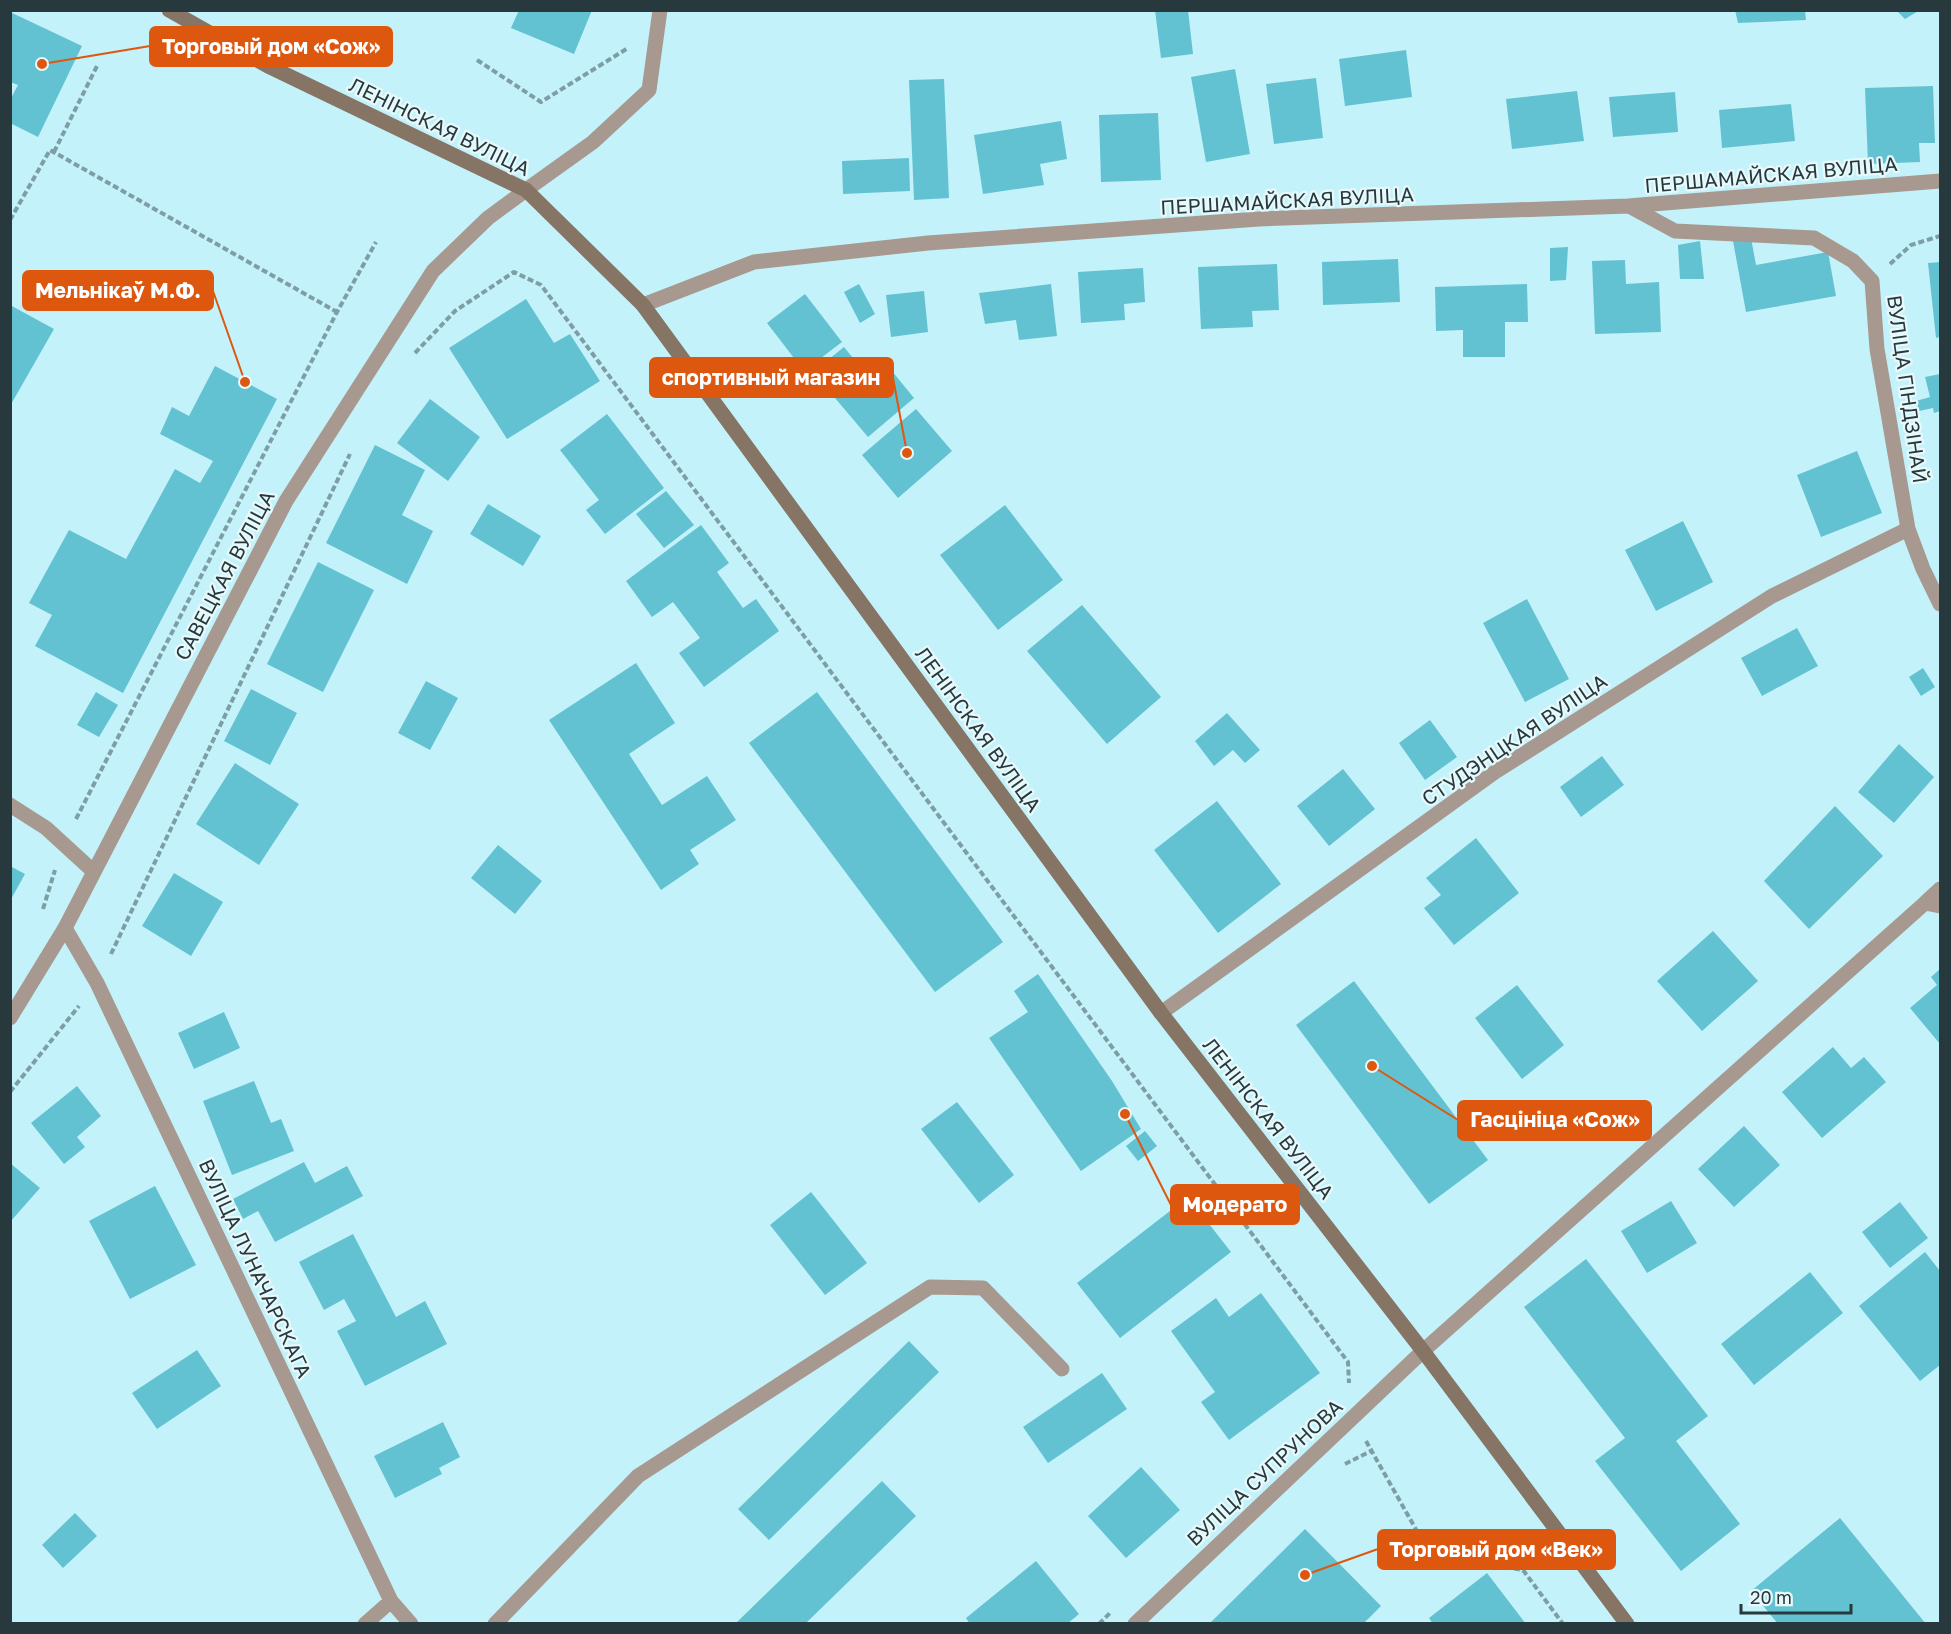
<svg xmlns="http://www.w3.org/2000/svg" width="1951" height="1634" viewBox="0 0 1951 1634" font-family="'Golos Text',sans-serif">
<style>
.building{fill:#62c2d1}
.lines{fill:none;stroke-linecap:round;stroke-linejoin:round}
.path{stroke:#7d9ea4;stroke-width:4;stroke-dasharray:6 3;stroke-linecap:butt}
.service{stroke:#a7998f;stroke-width:15}
.minor{stroke:#a7998f;stroke-width:15}
.tertiary{stroke:#a7998f;stroke-width:15}
.secondary{stroke:#867465;stroke-width:15}
.labels{text-anchor:middle;dominant-baseline:central;stroke-width:4.5;stroke-linejoin:round;paint-order:stroke}
.street-label{font-size:20px;fill:#27393c;stroke:#e8f9fc}
.leader{fill:none;stroke:#de570e;stroke-width:2}
.callout-dot{fill:#de570e;stroke:#e8f9fc;stroke-width:2}
.callout{fill:#de570e;stroke:#de570e;stroke-width:2}
.callout-label{font-size:21px;text-anchor:middle;font-weight:bold;fill:#fff}
</style>
<rect width="100%" height="100%" fill="#c4f2fa"/>
<path class="building" d="M519,10H592L574,54L511,28Z
M1155,10H1188L1193,54L1161,58Z
M1735,10H1805L1806,20L1738,23Z
M1896,10H1920L1905,19Z
M10,12L82,46L38,137L10,123V100L18,85L10,82Z
M1406,50L1412,97L1345,106L1339,59Z
M1235,69L1250,154L1206,162L1191,77Z
M1316,78L1323,138L1274,144L1266,84Z
M944,79L949,198L914,200L909,80Z
M1933,86L1935,143H1919L1920,162L1868,164L1865,88Z
M1577,91L1584,141L1512,149L1506,99Z
M1675,92L1678,132L1613,137L1609,97Z
M1791,104L1795,141L1722,148L1719,110Z
M1158,113L1161,180L1101,182L1099,115Z
M1061,121L1067,159L1040,164L1044,185L983,194L974,135Z
M909,158L910,191L843,194L842,161Z
M1751,238L1756,265L1828,252L1836,296L1746,312L1733,241Z
M1700,241L1704,279H1680L1678,245Z
M1568,247L1566,280L1550,281V248Z
M1398,259L1400,302L1323,305L1322,262Z
M1625,260L1626,284L1659,282L1661,332L1595,334L1592,261Z
M1940,262V337L1936,338L1928,263Z
M1277,264L1279,310L1252,311L1253,327L1201,329L1198,267Z
M1143,268L1145,302L1124,304L1125,320L1081,323L1078,272Z
M859,284L875,314L860,323L844,292Z
M1051,284L1057,336L1019,340L1016,320L985,324L979,293Z
M1527,284L1528,322H1505V357H1463V330L1436,331L1435,287Z
M924,291L928,332L891,337L886,295Z
M805,294L842,342L804,371L767,323Z
M526,299L554,343L570,334L600,381L507,439L449,348Z
M10,305L54,329L10,406Z
M844,347L870,379L887,365L914,398L868,437L813,372Z
M215,366L277,399L123,693L35,646L52,615L29,603L69,530L126,559L175,469L200,483L213,461L160,434L172,407L189,416Z
M1940,374V411L1934,413L1933,408L1919,411L1916,401L1930,397L1925,377Z
M430,399L480,437L448,481L397,443Z
M916,409L952,451L898,498L862,455Z
M607,414L664,488L605,534L586,510L599,500L560,450Z
M375,445L425,470L402,515L433,531L407,584L326,543Z
M1857,451L1882,513L1821,537L1797,475Z
M666,491L694,525L664,548L636,514Z
M488,504L541,536L523,566L470,534Z
M1005,505L1063,580L998,630L940,555Z
M1683,521L1713,582L1656,611L1625,550Z
M701,525L729,563L717,572L743,608L756,599L779,631L704,687L679,653L700,638L673,602L652,617L626,581Z
M318,562L374,590L323,692L267,664Z
M1527,599L1569,679L1525,702L1483,623Z
M1082,605L1161,697L1107,744L1027,651Z
M1797,628L1818,666L1762,696L1741,658Z
M636,663L675,723L629,754L662,805L707,776L736,820L690,850L699,864L661,890L549,720Z
M1923,668L1935,687L1921,696L1909,677Z
M426,681L458,698L430,750L398,733Z
M251,689L297,713L270,765L224,741Z
M96,692L118,705L99,737L77,725Z
M817,692L1003,942L935,992L749,743Z
M1227,713L1260,750L1245,763L1233,750L1214,766L1195,741Z
M1430,720L1457,757L1425,780L1399,743Z
M1899,744L1934,777L1894,823L1858,792Z
M1602,756L1624,785L1581,817L1560,787Z
M235,763L299,804L259,865L196,824Z
M1343,769L1375,809L1329,846L1297,806Z
M1217,801L1281,884L1218,933L1154,850Z
M1835,806L1883,856L1809,929L1764,881Z
M1476,838L1519,893L1454,945L1424,908L1441,895L1426,878Z
M498,845L542,881L515,914L471,878Z
M10,866L25,874L10,901Z
M174,873L223,902L191,956L142,926Z
M1713,931L1758,981L1702,1031L1657,981Z
M1940,969V1044L1910,1008L1937,985L1931,977Z
M1038,974L1112,1081L1141,1129L1081,1171L989,1038L1028,1012L1014,991Z
M1354,981L1488,1160L1429,1204L1296,1025Z
M1517,985L1564,1045L1522,1079L1475,1018Z
M224,1012L240,1048L194,1069L178,1033Z
M1833,1047L1851,1068L1864,1057L1886,1082L1822,1138L1782,1092Z
M254,1081L271,1123L281,1119L294,1151L232,1175L203,1101Z
M77,1086L101,1116L77,1137L85,1147L64,1164L31,1123Z
M957,1102L1014,1175L979,1203L921,1129Z
M1744,1126L1780,1165L1734,1207L1698,1169Z
M1145,1131L1157,1146L1138,1161L1126,1146Z
M304,1162L315,1183L347,1166L363,1196L275,1242L258,1211L243,1219L233,1199Z
M10,1163L40,1188L10,1222Z
M155,1186L196,1265L130,1299L89,1221Z
M811,1192L867,1263L825,1295L770,1225Z
M1188,1197L1231,1252L1120,1338L1077,1283Z
M1671,1201L1697,1243L1647,1273L1621,1231Z
M1900,1202L1928,1238L1890,1268L1862,1232Z
M353,1234L396,1317L425,1301L447,1344L365,1386L337,1331L356,1321L344,1299L324,1310L299,1262Z
M1925,1252L1940,1271V1365L1920,1381L1859,1306Z
M1586,1259L1708,1416L1676,1441L1740,1524L1681,1571L1595,1461L1625,1438L1524,1307Z
M1810,1272L1843,1313L1754,1385L1721,1344Z
M1261,1293L1320,1373L1229,1440L1201,1402L1215,1392L1171,1331L1216,1298L1229,1317Z
M909,1341L939,1372L769,1540L738,1509Z
M197,1350L221,1386L157,1429L132,1393Z
M1102,1373L1127,1409L1048,1463L1023,1427Z
M443,1422L460,1457L439,1468L442,1474L395,1498L374,1456Z
M1141,1467L1180,1510L1126,1558L1088,1516Z
M882,1481L916,1516L805,1624H735Z
M75,1513L97,1536L63,1568L42,1545Z
M1840,1518L1926,1624H1778L1751,1591Z
M1305,1529L1381,1606L1363,1624H1209Z
M1036,1561L1079,1614L1067,1624H970L966,1618Z
M1487,1573L1526,1624H1433L1429,1618Z"/>
<g class="lines">
<path class="path" d="M477,60L541,102L628,48
M54,152L97,66
M10,220L50,150L337,312
M1890,264L1911,245L1940,236
M415,353L455,311L514,272L541,285L1348,1362L1349,1383
M76,819L337,312L376,242
M43,909L55,870
M111,954L350,454
M10,1092L79,1006
M1366,1441L1431,1556L1523,1570L1563,1624
M1345,1464L1371,1451
M1099,1624L1110,1613"/>
<path class="service" d="M495,1624L638,1476L930,1287L983,1288L1062,1369"/>
<path class="minor" d="M526,190L593,142L649,90L660,10
M1629,206L1675,231L1814,238L1853,261L1872,281L1877,349L1908,529L1923,569L1940,604
M643,305L754,262L928,243L1259,219L1628,206L1940,181
M10,805L46,828L93,871
M1940,889L1925,903L1940,906
M65,928L97,983L391,1601L411,1624
M1161,1013L1495,772L1772,596L1908,529
M365,1624L391,1601
M1135,1624L1423,1351L1925,903"/>
<path class="tertiary" d="M10,1018L65,928L286,501L433,271L488,218L526,190"/>
<path class="secondary" d="M169,10L268,66L526,190L643,305L1161,1013L1423,1351L1627,1624"/>
</g>
<g class="labels">
<g class="street-label">
<text transform="translate(440 126) rotate(26)">ЛЕНІНСКАЯ ВУЛІЦА</text>
<text transform="translate(1771 174) rotate(-5)">ПЕРШАМАЙСКАЯ ВУЛІЦА</text>
<text transform="translate(1287 200) rotate(-3)">ПЕРШАМАЙСКАЯ ВУЛІЦА</text>
<text transform="translate(1908 389) rotate(82)">ВУЛІЦА ГІНДЗІНАЙ</text>
<text transform="translate(224 575) rotate(-62)">САВЕЦКАЯ ВУЛІЦА</text>
<text transform="translate(979 729) rotate(54)">ЛЕНІНСКАЯ ВУЛІЦА</text>
<text transform="translate(1514 739) rotate(-34)">СТУДЭНЦКАЯ ВУЛІЦА</text>
<text transform="translate(1269 1118) rotate(52)">ЛЕНІНСКАЯ ВУЛІЦА</text>
<text transform="translate(256 1268) rotate(65)">ВУЛІЦА ЛУНАЧАРСКАГА</text>
<text transform="translate(1264 1472) rotate(-43)">ВУЛІЦА СУПРУНОВА</text>
</g>
</g>
<path class="leader" d="M42 64L150 46M245 382L213 291M907 453L893 378M1372 1066L1458 1120M1125 1114L1171 1205M1305 1575L1378 1549"/>
<g class="callout-dot">
<circle cx="42" cy="64" r="6"/>
<circle cx="245" cy="382" r="6"/>
<circle cx="907" cy="453" r="6"/>
<circle cx="1372" cy="1066" r="6"/>
<circle cx="1125" cy="1114" r="6"/>
<circle cx="1305" cy="1575" r="6"/>
</g>
<g class="callout">
<rect x="150" y="27" width="242" height="39" rx="6"/>
<rect x="23" y="271" width="190" height="39" rx="6"/>
<rect x="650" y="358" width="243" height="39" rx="6"/>
<rect x="1458" y="1101" width="193" height="39" rx="6"/>
<rect x="1171" y="1185" width="128" height="39" rx="6"/>
<rect x="1378" y="1530" width="237" height="39" rx="6"/>
</g>
<g class="callout-label">
<text x="271" y="54">Торговый дом «Сож»</text>
<text x="118" y="298">Мельнікаў М.Ф.</text>
<text x="771" y="385">спортивный магазин</text>
<text x="1555" y="1127">Гасцініца «Сож»</text>
<text x="1235" y="1212">Модерато</text>
<text x="1496" y="1557">Торговый дом «Век»</text>
</g>
<rect width="1951" height="1634" fill="none" stroke="#27393c" stroke-width="24"/>
<path d="M1741 1604v9h110v-9" fill="none" stroke="#27393c" stroke-width="3"/>
<text x="1750" y="1604" font-size="18" fill="#27393c" stroke="#e8f9fc" stroke-width="4.5" paint-order="stroke">20 m</text>
</svg>
